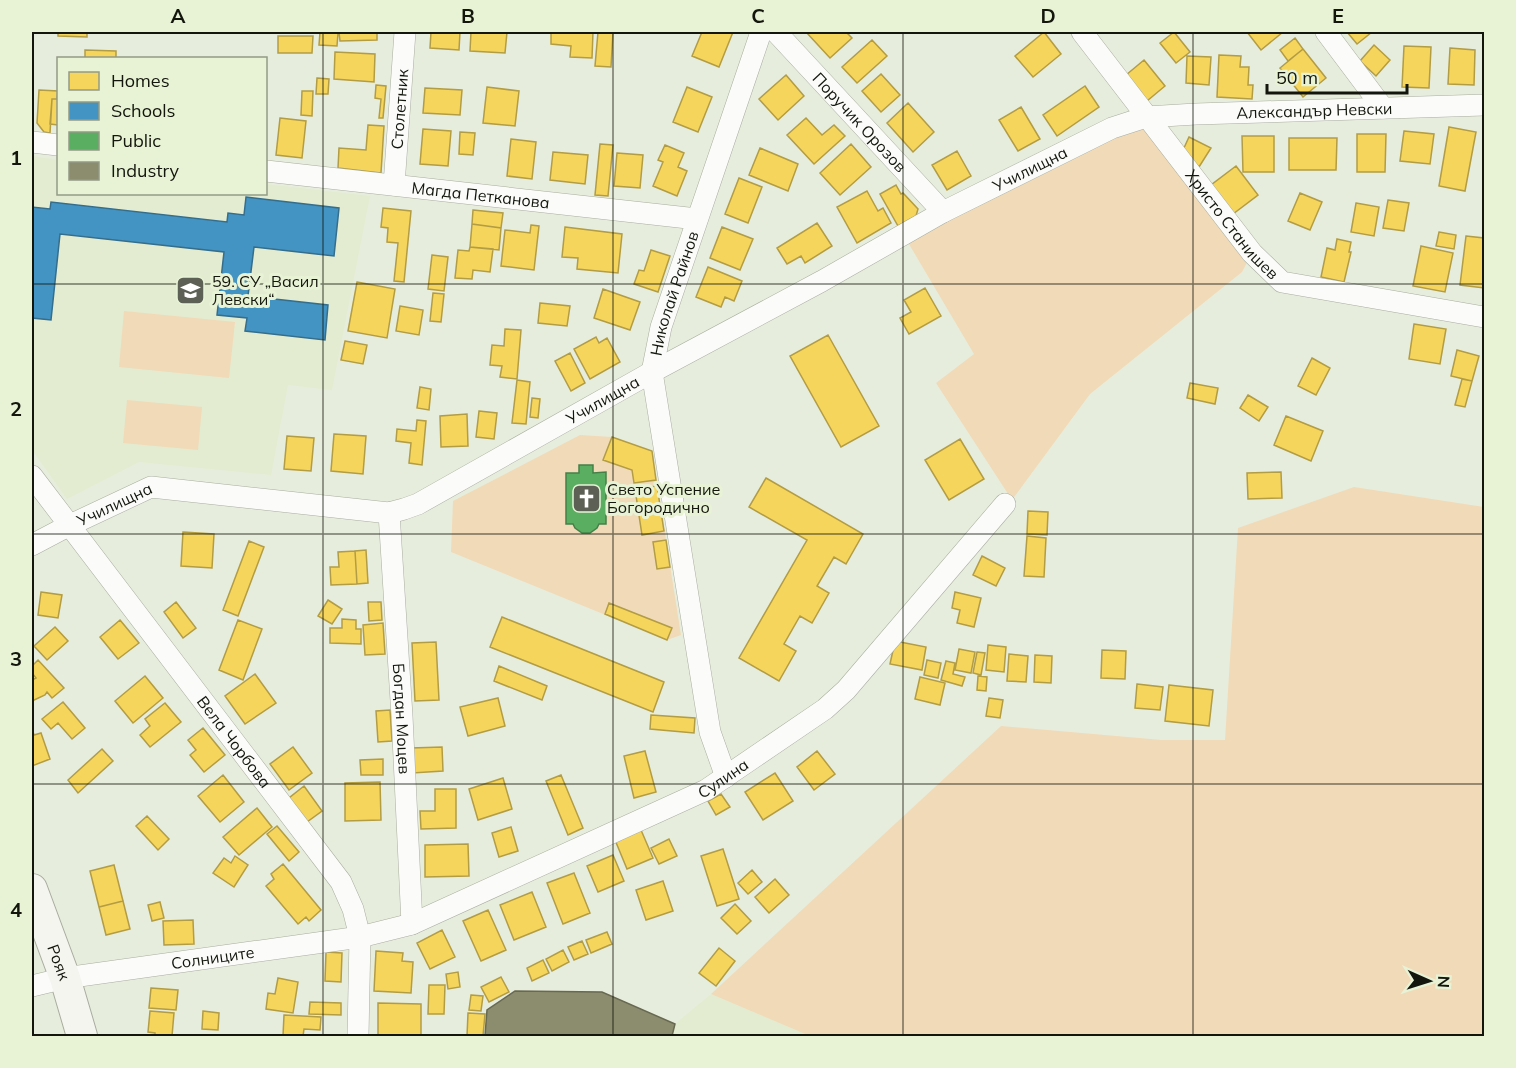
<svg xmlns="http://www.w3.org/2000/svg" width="1516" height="1068" viewBox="0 0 1516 1068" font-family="Mulish,sans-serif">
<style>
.built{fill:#e3ecd0}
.green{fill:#f1dab8}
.homes{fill:#f6d55c;stroke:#b29c44;stroke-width:1.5}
.schools{fill:#4393c3;stroke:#356e8c;stroke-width:1.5}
.public{fill:#5aae61;stroke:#458048;stroke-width:1.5}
.industry{fill:#8c8c6e;stroke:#686951;stroke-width:1.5}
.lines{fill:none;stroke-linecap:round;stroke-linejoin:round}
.street-casing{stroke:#a8ada0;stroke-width:22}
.secondary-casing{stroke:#a8ada0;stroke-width:32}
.street{stroke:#fbfcfa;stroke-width:21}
.secondary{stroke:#f5f5ef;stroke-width:30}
.grid{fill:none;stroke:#13160c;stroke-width:1.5;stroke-opacity:0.55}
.labels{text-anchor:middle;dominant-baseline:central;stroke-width:6;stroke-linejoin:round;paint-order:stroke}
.street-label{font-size:16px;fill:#13160c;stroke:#e8f3d6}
.poi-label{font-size:16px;fill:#13160c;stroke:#e8f3d6;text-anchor:start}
.neatline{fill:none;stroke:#13160c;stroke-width:2}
.grid-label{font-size:20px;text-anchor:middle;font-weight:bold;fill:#13160c}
</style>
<rect width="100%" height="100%" fill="#e7eddc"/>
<path class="built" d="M32,156L58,160V194H266V184L370,196L332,390L288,385L271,475L139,462L67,499L32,450Z
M515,991L602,992L675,1024L711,994L810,1036H485L487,1010Z"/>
<path class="green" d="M1146,117L1252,253L1242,272L1090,394L1012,500L936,383L974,354L903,234Z
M124,311L235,322L229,378L119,367Z
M127,400L202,407L198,450L123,443Z
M580,435L612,437L652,451L681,635L667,640L451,552L453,501Z
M1354,487L1484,507V1036H810L711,994L1001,726L1162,740H1225L1238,528Z"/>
<path class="homes" d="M58,32H87V37L58,36Z
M320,32L338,33L337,46L319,45Z
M339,32H377V40L340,41Z
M431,32H460L459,50L430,48Z
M471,32H507L505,53L470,51Z
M551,32H593L592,58L570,57L571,46L551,44Z
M598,32H613L611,67L595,66Z
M702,32H733L719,67L692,56Z
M806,32H846L852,38L830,58Z
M1044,32L1061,54L1033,77L1015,56Z
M1174,32L1190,52L1176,63L1160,43Z
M1247,32H1283L1261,50Z
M1347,32H1372L1357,44Z
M278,36H313L312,53H278Z
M1295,38L1303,49L1288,61L1280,50Z
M872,40L887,56L857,83L842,67Z
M1374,45L1390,60L1376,76L1360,61Z
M1404,46L1431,47L1429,88L1402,87Z
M1450,48L1475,50L1474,85L1448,84Z
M1303,49L1326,78L1303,97L1280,68Z
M85,50L116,51V58H85Z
M335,52L375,54L374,82L334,79Z
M1219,55L1241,56L1240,67H1249L1248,85H1253L1252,99L1217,97Z
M1187,56L1211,57L1209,85L1186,83Z
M1144,60L1165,86L1147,101L1126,75Z
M881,74L900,95L881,112L862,91Z
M786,75L804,96L778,120L759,99Z
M317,78L329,79L328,94H316Z
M376,85L386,86L383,118H379L381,99L375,98Z
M1085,86L1099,107L1057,136L1043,115Z
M487,87L519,91L515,126L483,123Z
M687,87L712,97L698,132L673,122Z
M425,88L462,90L460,115L423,113Z
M39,90L58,91L57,99H52L50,133L44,132L37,123Z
M302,91H313L312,116L301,115Z
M52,99H58V125L50,124Z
M908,103L934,132L913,152L887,123Z
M1021,107L1040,139L1018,151L999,120Z
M280,118L306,121L302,158L276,155Z
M806,118L822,135L834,125L845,136L814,164L787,135Z
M368,125L384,126L381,173L338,168L339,148L366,150Z
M1449,127L1476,132L1465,191L1439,186Z
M423,129L451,131L448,166L420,164Z
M1404,131L1434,134L1430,164L1400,161Z
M460,132L475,133L473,155L459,154Z
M1357,134H1386L1385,172H1357Z
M1242,136H1274V172H1243Z
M1189,137L1211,148L1199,167L1183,150Z
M1289,138H1337L1336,170H1289Z
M511,139L536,142L532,179L507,176Z
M600,144L613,145L608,196L595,195Z
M851,144L871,167L840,195L820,173Z
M665,145L684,153L678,167L687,171L677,196L653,186L663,162L658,160Z
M760,148L798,164L788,191L749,175Z
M957,151L971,176L947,190L932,165Z
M553,152L588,155L585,184L550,180Z
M617,153L643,155L640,188L614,186Z
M1236,166L1258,195L1233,214L1211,185Z
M739,178L762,187L748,223L725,214Z
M896,185L901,194L903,193L918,209L916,216L898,226L880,194Z
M867,191L878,211L883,208L891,223L857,243L837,207Z
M1300,193L1322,202L1310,230L1288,221Z
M1388,200L1409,203L1404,231L1383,228Z
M1356,203L1379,207L1374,236L1351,232Z
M383,208L411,211L404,282L394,281L398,243L387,242L388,228L381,227Z
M473,210L503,213L501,228L472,224Z
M817,223L832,246L805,263L801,256L787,264L777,248Z
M472,224L501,228L499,250L470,247Z
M531,225L539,226L534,270L501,266L505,230L530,233Z
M565,227L622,234L618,273L577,269L578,258L562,257Z
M722,227L753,239L740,270L710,258Z
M1439,232L1456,235L1454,249L1436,246Z
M1466,236L1484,238V288L1460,285Z
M1337,239L1351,242L1349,252H1351L1344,282L1321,277L1327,248L1335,250Z
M1421,246L1453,253L1445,292L1413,286Z
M470,247L493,249L490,272L473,270L472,279L455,278L458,250L469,251Z
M651,250L670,256L658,292L634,284L639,270L644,271Z
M432,255L448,257L444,291L428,289Z
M708,267L742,281L734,301L725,297L721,307L696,297Z
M357,282L395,289L387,338L348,331Z
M925,288L941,316L909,334L900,318L911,312L904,300Z
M603,289L640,302L630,330L594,318Z
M433,293L444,294L441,322L430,321Z
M540,303L570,306L567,326L538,323Z
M400,306L423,310L419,335L396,331Z
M1414,324L1446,329L1440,364L1409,359Z
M505,329L521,330L517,379L500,377L502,366L490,365L492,345L504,346Z
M828,335L879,426L841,447L790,356Z
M596,337L599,343L607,338L620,362L590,379L574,349Z
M345,341L367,345L363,364L341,360Z
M1457,350L1479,356L1472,381L1451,376Z
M570,353L585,383L571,391L555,361Z
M1312,358L1330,368L1316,395L1298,386Z
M1462,379L1472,381L1465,407L1455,405Z
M517,380L530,382L526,424L512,423Z
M1190,383L1218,388L1215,404L1187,398Z
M420,387L431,389L429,410L417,408Z
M1248,395L1268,407L1259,421L1240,408Z
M532,398L540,399L538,418L530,417Z
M479,411L497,413L494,439L476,437Z
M467,414L468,446L441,447L440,416Z
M1286,416L1323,431L1311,461L1274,445Z
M417,420L426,421L422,465L409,463L411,443L396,441L397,429L416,431Z
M334,434L366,436L363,474L331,471Z
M287,436L314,438L311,471L284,469Z
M612,437L652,451L656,480L634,483L632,470L603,460Z
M960,439L984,479L949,500L925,460Z
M1281,472L1282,498L1248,499L1247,473Z
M766,478L863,534L846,564L834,557L817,586L829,593L812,623L800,616L784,644L796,651L779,681L739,658L807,540L749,507Z
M657,486L664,531L642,535L635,489Z
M1028,511L1048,512L1047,535L1027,534Z
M183,532L214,534L212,568L181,566Z
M1027,536L1046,538L1044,577L1024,576Z
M666,540L670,567L657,569L653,542Z
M249,541L264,547L238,616L223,610Z
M366,550L368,583L357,584L355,551Z
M355,551L357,584L331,585L330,567H339L338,552Z
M982,556L1005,568L996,586L973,575Z
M41,592L62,595L58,618L38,615Z
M955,592L981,598L974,627L957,623L960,610L952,608Z
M328,600L342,609L332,624L318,616Z
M176,602L196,628L183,638L164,612Z
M368,602H381L382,620L369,621Z
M609,603L672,628L667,640L605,614Z
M502,617L664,682L653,712L490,647Z
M342,619L356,620V629H361V644L330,643V628H342Z
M120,620L139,643L118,659L100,637Z
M238,620L262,629L243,680L219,670Z
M383,623L385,654L365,655L363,625Z
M55,627L68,641L47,660L34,646Z
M895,641L926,647L922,670L890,664Z
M436,642L439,700L415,701L412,643Z
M988,645L1006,647L1004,672L986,670Z
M959,649L975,652L971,673L955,670Z
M1102,650L1126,651L1125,679L1101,678Z
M977,652L985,653L981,675L973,673Z
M1009,654L1028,656L1026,682L1007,681Z
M1035,655L1052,656L1051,683L1034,682Z
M38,660L64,688L52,698L47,692L45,695L32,701V680L36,678L32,673V666Z
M927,660L941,663L938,678L924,675Z
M946,661L955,663L953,674L965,677L962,686L941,680Z
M499,666L547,686L542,700L494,681Z
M255,674L276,703L245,724L225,696Z
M145,676L163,698L133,723L115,701Z
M978,676L987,677L986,691L977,690Z
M920,677L945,683L940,705L915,699Z
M1137,684L1163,687L1160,710L1135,708Z
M1169,685L1213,690L1209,726L1165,721Z
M498,698L505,726L468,736L460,707Z
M989,698L1003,700L1000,718L986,716Z
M63,702L85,728L72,739L58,723L51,729L42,719Z
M165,703L181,722L150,747L140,735L150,726L145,719Z
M390,710L392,741L378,742L376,711Z
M651,715L695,718L694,733L650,729Z
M32,728L34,735L41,733L50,759L32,766Z
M203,728L225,755L204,772L190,755L196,750L188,740Z
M293,747L312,773L289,790L270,764Z
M442,747L443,771L412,773L411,748Z
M102,749L113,761L78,793L68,780Z
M645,751L656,792L634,798L624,756Z
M817,751L835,774L814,790L797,767Z
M383,759V775H361L360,760Z
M775,773L793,801L763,820L745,792Z
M223,775L244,802L220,822L198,796Z
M561,775L583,828L568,835L546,781Z
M503,778L512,809L478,820L469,789Z
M380,782L381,820L345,821V783Z
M304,786L322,811L307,822L289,798Z
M435,789H456V828L421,829L420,811H435Z
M721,794L730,807L716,815L708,801Z
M257,808L272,827L239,855L223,837Z
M147,816L169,839L158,850L136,826Z
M277,826L299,852L289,861L267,834Z
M511,827L518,851L499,857L492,833Z
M641,830L653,858L627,869L615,840Z
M669,839L677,856L659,864L651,848Z
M468,844L469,876L425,877V845Z
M723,849L739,899L717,906L701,856Z
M613,855L624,881L598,892L587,866Z
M235,856L248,865L234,887L213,873L224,858L231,863Z
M283,864L321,910L309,921L306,917L298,924L266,886L274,879L271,874Z
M114,865L123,901L99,907L90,871Z
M752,870L762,882L748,894L738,883Z
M574,873L590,913L563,924L547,883Z
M775,879L789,895L769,913L755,897Z
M663,881L673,911L646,920L636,890Z
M532,892L546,927L514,940L500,905Z
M123,901L130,929L106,935L99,907Z
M160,902L164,918L152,921L148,905Z
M735,904L751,921L737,934L721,918Z
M488,910L506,950L481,961L463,921Z
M193,920L194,944L164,945L163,921Z
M442,930L455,957L430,969L417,943Z
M607,932L612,944L591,953L586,940Z
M582,941L588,954L574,960L568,947Z
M719,948L735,961L716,986L699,973Z
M563,950L569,962L552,971L546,959Z
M376,951L403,953L402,961L413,962L411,993L374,991Z
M326,952L342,953L341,982L325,981Z
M543,960L549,973L532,981L527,968Z
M458,972L460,987L448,989L446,974Z
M501,977L509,992L489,1002L481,987Z
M278,978L298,982L293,1013L266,1009L268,993L275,994Z
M429,985H445L444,1014H428Z
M151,988L178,990L176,1010L149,1008Z
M471,995L483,996L481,1011L469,1010Z
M310,1002L341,1003V1015L309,1014Z
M378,1003L421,1004V1036H378Z
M150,1011L174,1013L172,1036H155V1033L148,1032Z
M203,1011L219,1013L218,1030L202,1029Z
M468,1013L485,1014L483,1036H467Z
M284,1015L321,1017L320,1030L304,1029L303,1036H283Z"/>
<path class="schools" d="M246,197L339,208L334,256L254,247L248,296L328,305L325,340L245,331L247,318L217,315L224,252L60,234L51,320L32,318V207L50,209L51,202L227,222L228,213L244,215Z"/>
<path class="public" d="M579,465H593V473L606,472V524H599L597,528L590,533H582L575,528L573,524H566V473H579Z"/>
<path class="industry" d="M515,991L602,992L675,1024L672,1036H485L487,1010Z"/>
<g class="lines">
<defs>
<g id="street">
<path id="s1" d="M776,32L943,212"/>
<path id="s2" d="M1082,32L1252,253L1282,282L1484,317"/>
<path d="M1326,32L1383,108"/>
<path d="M32,142L58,145"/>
<path id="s3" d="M266,171L697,219"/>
<path id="s4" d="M394,185L405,32"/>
<path id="s5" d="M32,476L341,882L353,909L360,937L358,1036"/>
<path id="s6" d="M389,513L402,716L412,924"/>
<path id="s7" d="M32,545L68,526L151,487L389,513L404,509L418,504L652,372L822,281L943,212L1112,128L1146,117L1196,114L1484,105"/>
<path id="s8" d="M726,777L710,732L652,372L661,327L761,32"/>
<path id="s9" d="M32,986L65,978L360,937L412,924L706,790L825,709L846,690L1005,504"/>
</g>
<g id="secondary">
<path id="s10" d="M32,889L65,978L82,1036"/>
</g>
</defs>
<use href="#street" class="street-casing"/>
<use href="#secondary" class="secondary-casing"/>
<use href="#street" class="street"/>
<use href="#secondary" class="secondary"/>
</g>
<path class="grid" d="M323,32V1036M613,32V1036M903,32V1036M1193,32V1036M32,284H1484M32,534H1484M32,784H1484"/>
<defs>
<symbol id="school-square" viewBox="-11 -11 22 22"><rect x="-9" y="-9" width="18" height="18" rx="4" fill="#5d6155" stroke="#e8f3d6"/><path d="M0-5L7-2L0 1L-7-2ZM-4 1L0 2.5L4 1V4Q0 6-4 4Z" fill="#fff"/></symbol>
<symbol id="church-square" viewBox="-11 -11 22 22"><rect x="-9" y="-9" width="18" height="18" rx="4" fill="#5d6155" stroke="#e8f3d6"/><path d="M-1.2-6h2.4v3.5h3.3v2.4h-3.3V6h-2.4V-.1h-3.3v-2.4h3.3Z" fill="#fff"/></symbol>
</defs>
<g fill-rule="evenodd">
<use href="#school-square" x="174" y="274" width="33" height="33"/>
<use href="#church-square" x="570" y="482" width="33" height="33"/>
</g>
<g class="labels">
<g class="street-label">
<text stroke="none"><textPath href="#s4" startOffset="76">Столетник</textPath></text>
<text stroke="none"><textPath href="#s7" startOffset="1396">Александър Невски</textPath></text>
<text stroke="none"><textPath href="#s1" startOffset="123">Поручик Орозов</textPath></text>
<text stroke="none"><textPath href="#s7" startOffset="1100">Училищна</textPath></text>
<text stroke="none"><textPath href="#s3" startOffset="216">Магда Петканова</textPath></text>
<text stroke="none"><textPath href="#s2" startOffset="244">Христо Станишев</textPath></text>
<text stroke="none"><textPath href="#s8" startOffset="494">Николай Райнов</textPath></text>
<text stroke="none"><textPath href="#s7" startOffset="614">Училищна</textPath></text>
<text stroke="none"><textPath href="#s7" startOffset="92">Училищна</textPath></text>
<text stroke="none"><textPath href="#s6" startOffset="206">Богдан Моцев</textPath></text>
<text stroke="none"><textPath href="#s5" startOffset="334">Вела Чорбова</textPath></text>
<text stroke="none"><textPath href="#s9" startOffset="729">Сулина</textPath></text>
<text stroke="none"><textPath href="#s9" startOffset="183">Солниците</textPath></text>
<text stroke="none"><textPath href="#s10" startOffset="78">Рояк</textPath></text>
</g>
<g class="poi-label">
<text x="212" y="281">59. СУ „Васил<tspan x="212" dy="18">Левски“</tspan></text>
<text x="607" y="489">Свето Успение<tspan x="607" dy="18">Богородично</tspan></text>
</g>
</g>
<rect width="1516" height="1068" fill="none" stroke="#e8f3d6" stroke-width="66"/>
<rect x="57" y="57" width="210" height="138" fill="#e8f3d6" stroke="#939b85" stroke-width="1.5"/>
<rect x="69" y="72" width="30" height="18" fill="#f6d55c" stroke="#939b85" stroke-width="1.5"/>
<text x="111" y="87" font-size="18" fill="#13160c">Homes</text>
<rect x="69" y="102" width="30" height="18" fill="#4393c3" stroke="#939b85" stroke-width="1.5"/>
<text x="111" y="117" font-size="18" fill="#13160c">Schools</text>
<rect x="69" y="132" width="30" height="18" fill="#5aae61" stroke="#939b85" stroke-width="1.5"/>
<text x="111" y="147" font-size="18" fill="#13160c">Public</text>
<rect x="69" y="162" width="30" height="18" fill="#8c8c6e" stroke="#939b85" stroke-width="1.5"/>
<text x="111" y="177" font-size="18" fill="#13160c">Industry</text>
<g transform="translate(1429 981) rotate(93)" stroke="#e8f3d6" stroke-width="4.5" paint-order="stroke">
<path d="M0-4.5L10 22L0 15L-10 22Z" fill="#13160c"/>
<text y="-9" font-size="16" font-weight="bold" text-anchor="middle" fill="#13160c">N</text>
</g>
<path d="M1267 84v9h140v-9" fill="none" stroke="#13160c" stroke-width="3"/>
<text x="1276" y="84" font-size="18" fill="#13160c" stroke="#e8f3d6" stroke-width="4.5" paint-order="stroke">50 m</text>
<rect x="33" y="33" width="1450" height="1002" class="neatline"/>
<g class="grid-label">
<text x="178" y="23">A</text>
<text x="468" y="23">B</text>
<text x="758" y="23">C</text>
<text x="1048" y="23">D</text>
<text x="1338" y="23">E</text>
<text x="16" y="165">1</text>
<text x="16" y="416">2</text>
<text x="16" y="666">3</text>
<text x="16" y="917">4</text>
</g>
</svg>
